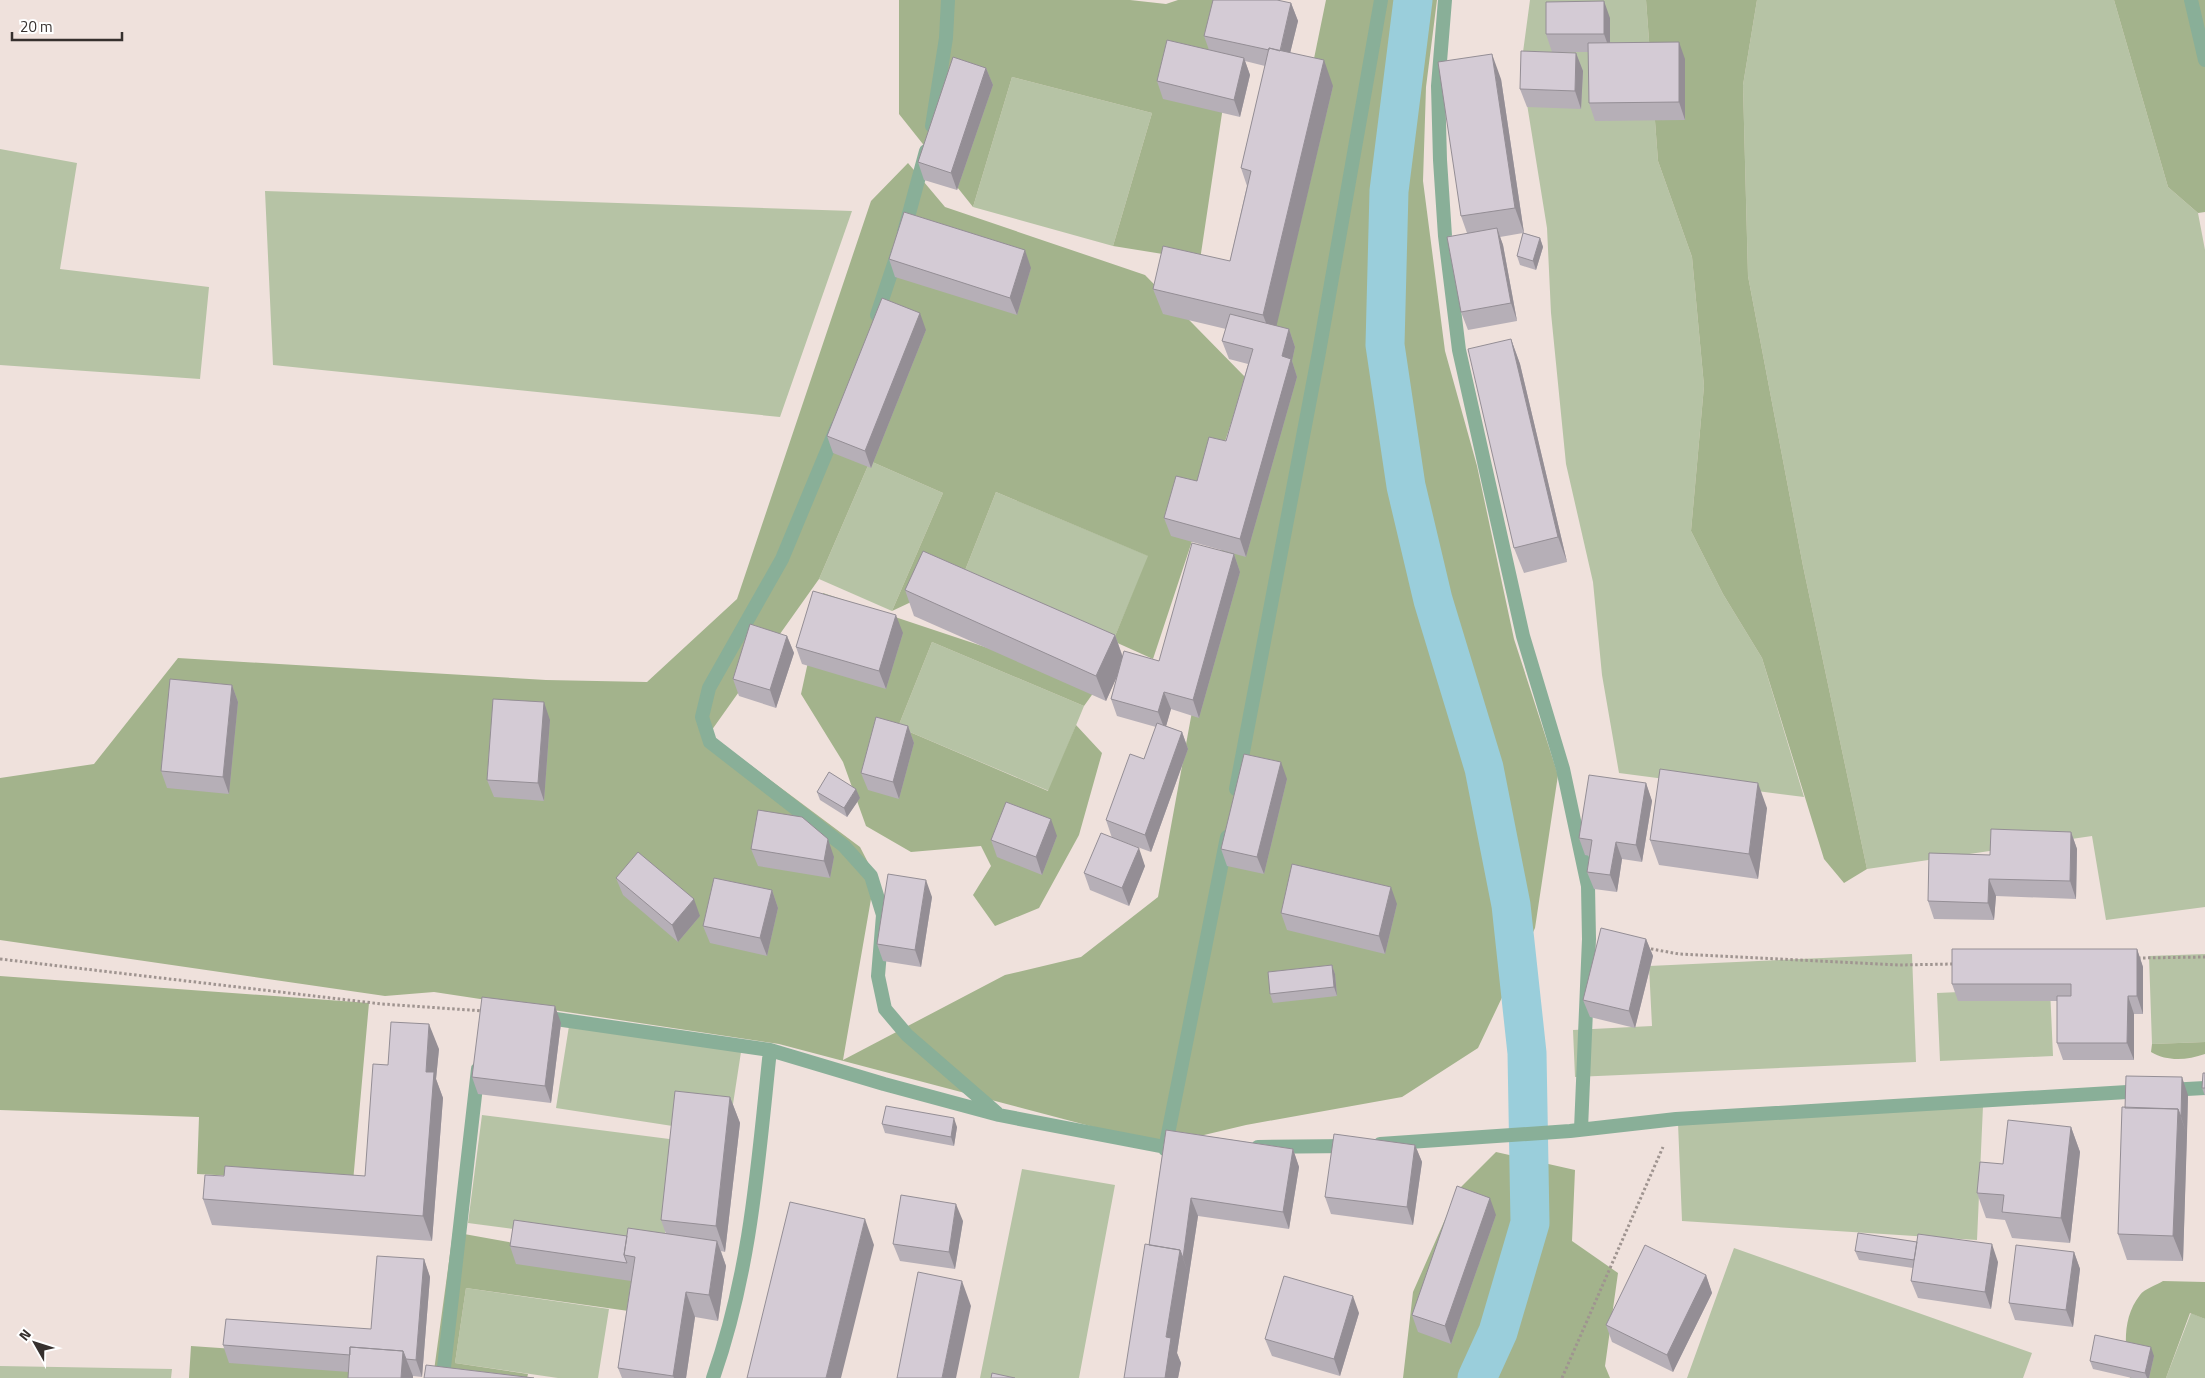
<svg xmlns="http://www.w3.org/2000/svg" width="2205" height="1378" viewBox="0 0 2205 1378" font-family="'Titillium Web',sans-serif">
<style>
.green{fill:#b6c3a5}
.forest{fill:#a3b38c}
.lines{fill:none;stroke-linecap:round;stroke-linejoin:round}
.canal{stroke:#9acedb;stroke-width:39}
.path{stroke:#9f9490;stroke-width:3;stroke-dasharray:2.5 2.5;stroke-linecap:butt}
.service{stroke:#89af98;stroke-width:14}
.tertiary{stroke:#89af98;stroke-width:14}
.wall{fill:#b6afb7}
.shaded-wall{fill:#948e95}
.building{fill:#d4cbd5;stroke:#948e95}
</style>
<rect width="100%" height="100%" fill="#efe1dc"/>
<path class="green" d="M1530,0H1646L1658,161L1692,257L1704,386L1691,531L1723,594L1762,658L1804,797L1619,773L1602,675L1593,582L1566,464L1551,313L1547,228L1521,67Z
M1757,0H2114L2168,187L2198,213L2205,250V907L2106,920L2092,836L1867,869L1803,566L1748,276L1743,85Z
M1012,77L1152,113L1113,246L973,207Z
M0,149L77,163L60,269L209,287L200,379L0,365Z
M265,191L852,211L780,417L273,365Z
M870,461L943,493L892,611L819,579Z
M996,492L1149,556L1113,641L962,578Z
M932,642L1084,706L1049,791L898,727Z
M1912,954L1916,1062L1575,1077L1573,1030L1652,1026L1649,966Z
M2205,954V1042L2152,1044L2149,956Z
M2050,988L2053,1056L1940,1061L1937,993Z
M569,1026L741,1052L731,1117L679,1127L556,1108Z
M1983,1106L1977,1240L1682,1221L1678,1123Z
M482,1115L677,1140L663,1248L468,1223Z
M1022,1169L1115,1185L1079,1378H980Z
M1734,1248L2032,1353L2023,1378H1687Z
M466,1288L609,1309L598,1378H558L455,1363Z
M2191,1313L2205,1319V1378H2166Z
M0,1366L172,1369L171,1378H0Z"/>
<path class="forest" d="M899,0H1130L1166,4L1178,0H1239L1200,260L1113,246L1152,113L1012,77L973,207L899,114Z
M1326,0H1437L1426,87L1423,181L1445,351L1477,466L1514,639L1558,775L1535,928L1478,1048L1402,1097L1246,1125L1162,1145L779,1044L434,992L385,996L0,940V778L94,764L178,658L546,680L647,682L737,599L871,201L908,163L945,207L1145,275L1246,378L1153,659L1113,641L1148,556L996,492L962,578L892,611L943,493L870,461L819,579L709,734L860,847L875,876L843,1060L1005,975L1081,957L1158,897L1293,161Z
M1646,0H1757L1743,85L1748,276L1803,566L1867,869L1844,883L1824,859L1762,658L1723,594L1691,531L1704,386L1692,257L1658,161Z
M2114,0H2205V212L2198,213L2168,187Z
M823,593L1099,685L1084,706L932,642L898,727L1048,791L1076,725L1102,753L1079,835L1039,908L995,926L973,895L991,866L981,846L911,852L866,826L843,762L801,694Z
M0,976L369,1003L353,1182L197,1174L199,1117L0,1110Z
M2205,1042V1054C2187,1060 2168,1062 2151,1052L2152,1044Z
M1496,1152L1575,1170L1572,1241L1618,1273L1605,1366L1610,1378H1403L1413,1292L1458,1190Z
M453,1232L659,1269L650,1314L466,1288L455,1363L528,1374L527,1378H433Z
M2163,1281L2205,1282V1319L2190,1313L2166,1378H2130C2125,1350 2121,1319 2140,1295C2144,1289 2157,1285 2163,1281Z
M191,1346L353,1357L351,1378H189Z"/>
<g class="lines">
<path class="canal" d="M1413,0L1389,191L1385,345L1406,486L1433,600L1484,768L1511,905L1527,1053L1530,1223L1498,1332L1477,1378"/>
<path class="path" d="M1646,948L1679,954L1899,965L1954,964
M2138,958L2205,957
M0,959L382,1004L484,1011
M1562,1378L1663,1147"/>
<path class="service" d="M1445,0L1438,86L1440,160L1445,236L1459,350L1523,636L1563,769L1588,886L1589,939L1581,1129
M932,126L946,38L948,0
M904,232L926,151
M877,315L898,252
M837,427L782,559L709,688L702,717L710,742L844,846L871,876L883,915L878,976L885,1009L907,1035L997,1113
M1236,789L1319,352L1381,0
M542,1017L770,1050L884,1084L999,1115L1165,1147H1181
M2168,1090L2205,1088
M1380,1144L1570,1131L1676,1119L2144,1091
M1258,1147L1351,1146
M1165,1149L1227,837
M443,1376L478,1069
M713,1378C751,1270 758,1163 770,1050"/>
<path class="tertiary" d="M2191,0L2205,60"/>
</g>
<path class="wall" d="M1291,3L1298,21L1290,53L1333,86L1276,326L1289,329L1295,347L1292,361L1297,377L1246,557L1171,536L1164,518L1197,481L1226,441L1248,364L1229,359L1222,341L1226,329L1163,314L1153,289L1230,261L1247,186L1241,168L1265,66L1245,61L1250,75L1240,117L1163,99L1157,81L1209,50L1204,36Z
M1610,18V42L1685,59V120L1595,121L1589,103L1588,52H1552L1546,34Z
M1576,53L1583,71L1581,109L1527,107L1520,89Z
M986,68L993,85L957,190L924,180L918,162Z
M1501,79L1524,233L1540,238L1543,247L1536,270L1520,265L1517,256L1523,233L1500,237L1503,245L1517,321L1468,330L1461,312L1467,233L1461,216Z
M889,259L1031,268L1017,315L895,277Z
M926,330L871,468L833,453L827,436Z
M1511,339L1520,364L1567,562L1524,573L1514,548Z
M1234,554L1240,572L1199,718L1171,709L1166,726L1182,732L1188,749L1151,852L1113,838L1145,866L1129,906L1090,890L1084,873L1112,838L1106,820L1144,759L1156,727L1117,716L1111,699L1117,676L1106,701L914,616L905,590L1115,635L1123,657L1159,661Z
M903,633L886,689L802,664L796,647Z
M787,636L794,653L776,708L739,696L733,679Z
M232,685L238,702L229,794L167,788L161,771Z
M550,720L544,801L494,797L487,780Z
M908,726L914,743L899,799L868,790L861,773Z
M1287,779L1264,874L1227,866L1221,849Z
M1646,783L1652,801L1642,862L1622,859L1617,892L1594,889L1587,872L1590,856L1585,855L1579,838Z
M817,792L860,798L847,817L820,800Z
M1767,808L1758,879L1659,865L1650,840Z
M2071,832L2077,849L2076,899L1996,896L1994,920L1934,919L1928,901L1990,855Z
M1057,836L1042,875L997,857L991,840Z
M751,849L834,857L830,878L758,866Z
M616,878L700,916L678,942L623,895Z
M772,890L778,908L767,956L710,943L703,926Z
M932,897L921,967L883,961L877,944Z
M1397,904L1385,954L1287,930L1281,913Z
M1646,939L1653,956L1635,1028L1590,1017L1583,1000Z
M2137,949L2143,967V1014H2134V1060H2063L2057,1043V1001H1958L1952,984Z
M1332,965L1335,974L1337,996L1273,1003L1270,994Z
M561,1023L551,1103L478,1094L472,1077Z
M439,1049L436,1079L443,1098L432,1241L212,1225L203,1199L224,1176H365L388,1065Z
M2205,1073V1096L2202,1088Z
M2188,1095L2183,1261L2127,1260L2118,1234L2125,1108Z
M730,1097L740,1123L725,1252L721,1251L726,1266L718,1321L695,1317L686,1378H622L618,1368L631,1281L516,1264L510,1246L627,1236L666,1234L661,1220Z
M882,1124L957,1127L954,1146L885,1133Z
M2071,1127L2080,1152L2070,1243L2012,1238L2005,1220L1986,1218L1977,1193L2003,1164Z
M1166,1130L1293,1149L1299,1167L1289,1229L1198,1216L1177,1353L1181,1363L1178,1378L1149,1245Z
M1415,1145L1422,1162L1413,1225L1331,1214L1325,1197Z
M1496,1215L1451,1344L1418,1332L1412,1315Z
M963,1221L955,1269L900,1261L893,1244Z
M1855,1251L1998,1262L1991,1309L1918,1298L1911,1281L1913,1268L1859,1260Z
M2074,1252L2080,1269L2073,1327L2015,1320L2009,1303Z
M424,1259L430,1277L422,1377L413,1376V1378H348L349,1372L229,1363L223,1345L371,1329Z
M1706,1275L1712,1293L1673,1372L1612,1342L1606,1325Z
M1359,1313L1340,1376L1272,1356L1265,1339Z
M2154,1356L2149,1378H2132L2093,1369L2090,1361Z"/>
<path class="shaded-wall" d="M1604,1L1610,18V51L1604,34Z
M1291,3L1298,21L1286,70L1280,53Z
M1679,42L1685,59V120L1679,102Z
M1576,53L1583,71L1581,109L1575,91Z
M1492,54L1501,79L1524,233L1515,208Z
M1244,58L1250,75L1240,117L1234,100Z
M1324,60L1333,86L1273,341L1263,315Z
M986,68L993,85L957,190L951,173Z
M1497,228L1503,245L1517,321L1511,303Z
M1540,238L1543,247L1536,270L1533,261Z
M1025,250L1031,268L1017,315L1010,298Z
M920,313L926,330L871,468L865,451Z
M1289,329L1295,347L1292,361L1297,377L1246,557L1240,539L1282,356Z
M1511,339L1520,364L1567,562L1558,537Z
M1234,554L1240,572L1199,718L1193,700Z
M896,615L903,633L886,689L879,671Z
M1115,635L1124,661L1106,701L1096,676Z
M787,636L794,653L776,708L770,690Z
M232,685L238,702L229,794L223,777Z
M1164,692L1171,709L1165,730L1158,712Z
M544,702L550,720L544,801L538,783Z
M908,726L914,743L899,799L893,782Z
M1182,732L1188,749L1151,852L1145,835Z
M1281,762L1287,779L1264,874L1257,857Z
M1646,783L1652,801L1642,862L1636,845Z
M1758,783L1767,808L1758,879L1749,854Z
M856,789L860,798L847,817L844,808Z
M1051,819L1057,836L1042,875L1036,857Z
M2071,832L2077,849L2076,899L2070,881Z
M828,839L834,857L830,878L824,861Z
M1616,842L1622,859L1617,892L1610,875Z
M1139,848L1145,866L1129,906L1122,888Z
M1989,879L1996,896L1994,920L1988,903Z
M926,880L932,897L921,967L915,950Z
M1391,887L1397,904L1385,954L1379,936Z
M772,890L778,908L767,956L760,938Z
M694,899L700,916L678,942L672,925Z
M1646,939L1653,956L1635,1028L1629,1011Z
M2137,949L2143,967V1014L2137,996Z
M1332,965L1335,974L1337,996L1334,987Z
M2128,996L2134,1014V1060L2127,1043Z
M555,1006L561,1023L551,1103L545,1086Z
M429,1024L439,1049L436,1079L443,1098L432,1241L423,1216L426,1072Z
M2182,1077L2188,1095L2187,1135L2181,1117Z
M730,1097L740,1123L725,1252L716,1226Z
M2178,1109L2187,1135L2183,1261L2173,1236Z
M954,1118L957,1127L954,1146L951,1137Z
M2071,1127L2080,1152L2070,1243L2061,1218Z
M1415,1145L1422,1162L1413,1225L1407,1207Z
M1293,1149L1299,1167L1289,1229L1283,1212Z
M1191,1198L1198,1216L1189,1275L1183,1258Z
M1490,1198L1496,1215L1451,1344L1445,1326Z
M956,1204L963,1221L955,1269L949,1252Z
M865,1219L874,1245L841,1378H826Z
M717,1241L726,1266L718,1321L709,1295Z
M1992,1244L1998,1262L1991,1309L1985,1292Z
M1180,1250L1189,1275L1177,1353L1181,1363L1178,1378H1165L1166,1337Z
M2074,1252L2080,1269L2073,1327L2066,1310Z
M424,1259L430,1277L422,1377L416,1360Z
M1706,1275L1712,1293L1673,1372L1667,1355Z
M962,1281L971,1306L956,1378H942Z
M686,1292L695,1317L686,1378H674L673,1376Z
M1353,1296L1359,1313L1340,1376L1334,1359Z
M2151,1347L2154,1356L2149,1378H2147L2145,1373Z
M403,1351L413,1376V1378H401Z"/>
<path class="building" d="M1213,0H1277L1291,3L1280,51L1269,48V50L1204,36Z
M1604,1V34H1546V2Z
M1167,40L1244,58L1234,100L1157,81Z
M1679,42V102L1589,103L1588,43Z
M1269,48L1324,60L1263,315L1153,289L1163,246L1230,261L1251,171L1241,168Z
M1521,51L1576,53L1575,91L1520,89Z
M1492,54L1515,208L1461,216L1438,62Z
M953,57L986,68L951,173L918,162Z
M904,212L1025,250L1010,298L889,259Z
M1497,228L1511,303L1461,312L1447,237Z
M1523,233L1540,238L1533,261L1517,256Z
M882,298L920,313L865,451L827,436Z
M1230,314L1289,329L1282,356L1291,359L1240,539L1164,518L1176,476L1197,481L1209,437L1226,441L1253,349L1222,341Z
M1511,339L1558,537L1514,548L1468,349Z
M1192,543L1234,554L1193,700L1164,692L1158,712L1111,699L1124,651L1159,661Z
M923,551L1115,635L1096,676L905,590Z
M813,591L896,615L879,671L796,647Z
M750,624L787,636L770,690L733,679Z
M170,679L232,685L223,777L161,771Z
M493,699L544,702L538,783L487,780Z
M876,717L908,726L893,782L861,773Z
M1157,723L1182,732L1145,835L1106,820L1130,754L1144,759Z
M1244,754L1281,762L1257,857L1221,849Z
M1660,769L1758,783L1749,854L1650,840Z
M829,772L856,789L844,808L817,792Z
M1589,775L1646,783L1636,845L1616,842L1610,875L1587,872L1592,840L1579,838Z
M1006,802L1051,819L1036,857L991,840Z
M758,810L802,817L828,839L824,861L751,849Z
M1991,829L2071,832L2070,881L1989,879L1988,903L1928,901L1929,853L1990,855Z
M1101,833L1139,848L1122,888L1084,873Z
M638,852L694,899L672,925L616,878Z
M1292,864L1391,887L1379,936L1281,913Z
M888,874L926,880L915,950L877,944Z
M714,878L772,890L760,938L703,926Z
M1601,928L1646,939L1629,1011L1583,1000Z
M1952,949H2137V996H2128L2127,1043H2057V996H2071V984H1952Z
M1332,965L1334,987L1270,994L1268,972Z
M482,997L555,1006L545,1086L472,1077Z
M391,1022L429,1024L426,1072H434L423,1216L203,1199L205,1175L224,1176L225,1166L365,1176L373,1064L388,1065Z
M2203,1073H2205V1088H2202Z
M2126,1076L2182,1077L2181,1117L2178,1109L2125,1108Z
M675,1091L730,1097L716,1226L661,1220Z
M886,1106L954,1118L951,1137L882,1124Z
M2122,1107L2178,1109L2173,1236L2118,1234Z
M2008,1120L2071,1127L2061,1218L2002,1212L2004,1195L1977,1193L1980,1162L2003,1164Z
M1166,1130L1293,1149L1283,1212L1191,1198L1183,1258L1180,1250L1149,1245Z
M1334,1134L1415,1145L1407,1207L1325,1197Z
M1457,1186L1490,1198L1445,1326L1412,1315Z
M901,1195L956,1204L949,1252L893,1244Z
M790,1202L865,1219L826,1378H747Z
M514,1220L627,1236L624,1255L627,1263L510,1246Z
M628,1228L717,1241L709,1295L686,1292L673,1376L618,1368L635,1257L624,1255Z
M1858,1233L1917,1242L1914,1260L1855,1251Z
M1918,1234L1992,1244L1985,1292L1911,1281Z
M1145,1244L1180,1250L1166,1337L1171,1338L1165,1378H1124Z
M1645,1245L1706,1275L1667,1355L1606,1325Z
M2016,1245L2074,1252L2066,1310L2009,1303Z
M377,1256L424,1259L416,1360L406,1359L403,1351L350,1347V1355L223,1345L226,1319L371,1329Z
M918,1272L962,1281L942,1378H897Z
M1284,1276L1353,1296L1334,1359L1265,1339Z
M2095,1335L2151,1347L2145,1373L2090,1361Z
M350,1347L403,1351L401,1378H348Z
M426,1365L534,1378H424Z
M992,1373L1015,1378H991Z"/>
<g transform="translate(35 1343) rotate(309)" stroke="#ffffff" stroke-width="4" paint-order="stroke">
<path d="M0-4L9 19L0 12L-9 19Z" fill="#36302e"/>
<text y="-8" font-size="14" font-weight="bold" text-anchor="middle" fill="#36302e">N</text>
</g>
<path d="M12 32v8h110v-8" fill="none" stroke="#36302e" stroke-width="2.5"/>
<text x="20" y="32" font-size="15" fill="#36302e" stroke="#ffffff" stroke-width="4" paint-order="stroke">20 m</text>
</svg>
